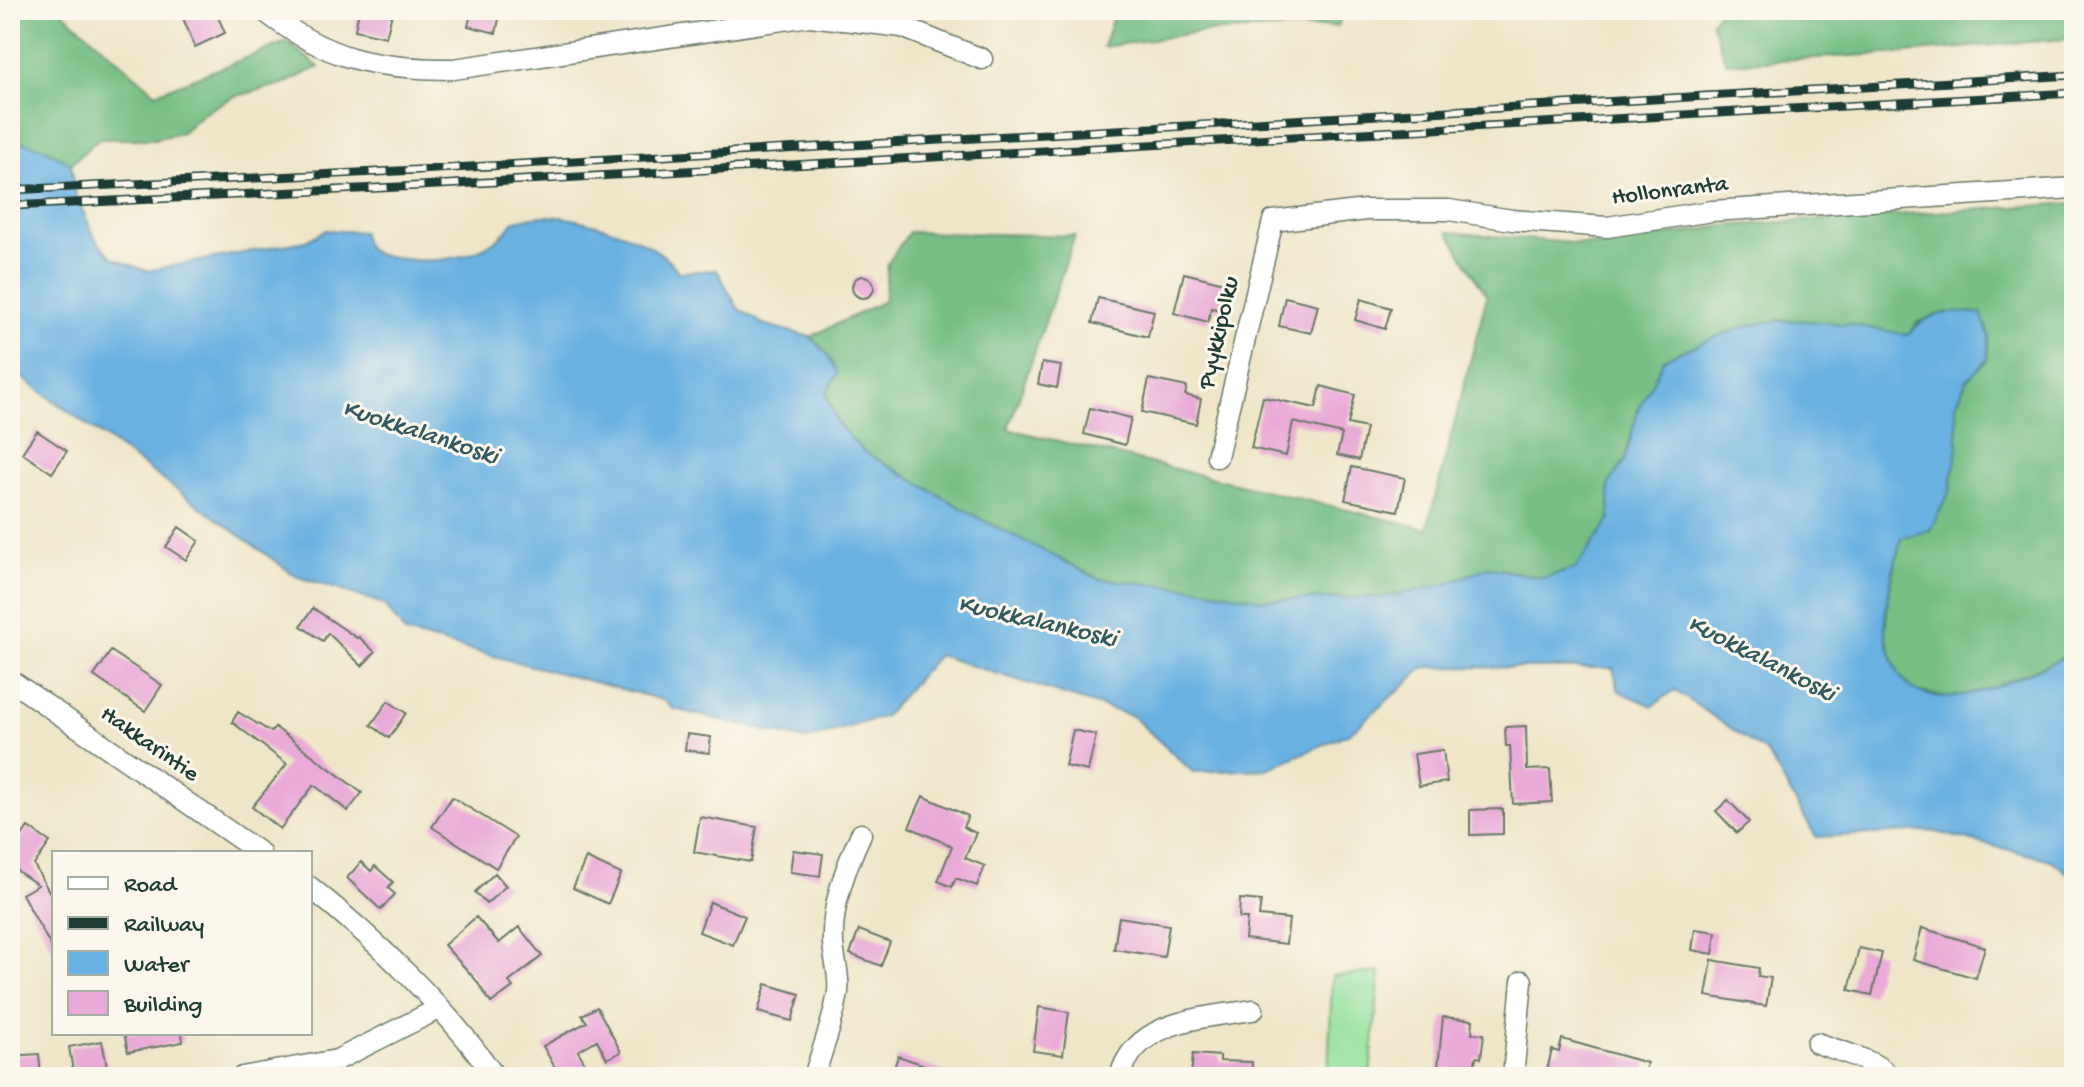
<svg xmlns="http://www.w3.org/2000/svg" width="2084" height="1087" viewBox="0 0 2084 1087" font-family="'Gochi Hand',sans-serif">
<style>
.green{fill:#93e09c;stroke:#598e68;stroke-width:2}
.forest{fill:#76be84;stroke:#4a7e5c;stroke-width:2}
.water{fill:#69b1e1;stroke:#44778a;stroke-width:2}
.building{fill:#e9aad7}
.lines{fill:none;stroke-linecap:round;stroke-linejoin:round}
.minor-casing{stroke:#687868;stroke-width:23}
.minor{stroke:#fff;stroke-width:20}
.rail-casing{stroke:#1f3d34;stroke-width:9}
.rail{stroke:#fbf7ec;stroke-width:6;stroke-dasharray:18;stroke-linecap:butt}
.labels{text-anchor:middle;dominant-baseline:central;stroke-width:6;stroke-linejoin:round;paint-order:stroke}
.street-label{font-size:24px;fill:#1f3d34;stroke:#fbf7ec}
.water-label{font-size:26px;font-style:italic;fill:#325a5f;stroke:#fbf7ec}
</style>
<rect width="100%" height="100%" fill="#fbf7ec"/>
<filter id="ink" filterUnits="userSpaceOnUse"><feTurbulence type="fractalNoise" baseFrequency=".0125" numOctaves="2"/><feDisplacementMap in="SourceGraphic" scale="16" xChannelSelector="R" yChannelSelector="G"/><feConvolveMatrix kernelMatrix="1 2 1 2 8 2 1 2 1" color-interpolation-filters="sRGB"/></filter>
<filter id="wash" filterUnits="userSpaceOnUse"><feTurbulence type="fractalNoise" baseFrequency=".006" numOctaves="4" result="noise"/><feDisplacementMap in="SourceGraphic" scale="32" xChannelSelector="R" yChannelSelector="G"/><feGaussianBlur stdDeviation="1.8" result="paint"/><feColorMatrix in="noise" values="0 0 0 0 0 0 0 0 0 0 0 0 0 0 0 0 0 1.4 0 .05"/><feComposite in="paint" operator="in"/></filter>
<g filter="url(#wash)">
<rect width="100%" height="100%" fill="#efe6c9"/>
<path class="green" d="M1380,972L1370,1077H1328L1332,976Z"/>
<path class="forest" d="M10,10H60L156,93L287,42L319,67L286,83L233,97L205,112L181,133L154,139H98L71,164L45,149L10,138Z
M1115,10H1343L1338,26L1200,32L1103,47Z
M1720,10H2074V38L1904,53L1726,63L1711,22Z
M2074,203V653L1992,688L1952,698L1914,691L1899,675L1891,656L1885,631L1888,597L1901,537L1958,446L1956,405L1967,379L1987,359L1949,312L1918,322L1909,335L1854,325L1778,320L1638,410L1625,460L1609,484L1610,520L1575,569L1543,578L1488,567L1447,584L1385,597L1263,600L1204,589L1099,579L981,519L863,451L837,423L826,393L827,353L810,337L884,301L888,263L909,232L1075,236L1008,429L1427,529L1487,296L1448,232L1604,246L1723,226Z"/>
<path class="water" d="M10,138L45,149L71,164L76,196L96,240L113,258L146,271L306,241L326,230L362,232C364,241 365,248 374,253C379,256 386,256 392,257C433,265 488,260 513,222C523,219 533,216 544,216C581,216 659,239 678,272L717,270L738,308L763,324L810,337L827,353L838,373L826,393L837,423L863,451L981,519L1099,579L1204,589L1263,600L1385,597L1447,584L1488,567L1543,578L1575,569L1610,520L1609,484L1625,460L1638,410L1664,359C1697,345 1744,322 1780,321C1823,319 1867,327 1909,335C1926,310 1953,312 1981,313L1989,335L1987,360L1967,379L1956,405L1958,446L1950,491L1930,530L1901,538C1895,567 1885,598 1885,628C1885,640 1891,653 1894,664C1920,735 2029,671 2074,653V878L2051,860L1932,831L1816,837L1767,753L1674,690L1653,706L1619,691L1613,668L1425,667L1350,733L1267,769L1193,772L1132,716L938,655L885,716L806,740L674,709L663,700L405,633L384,604L296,576L10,369Z"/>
<g id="blocks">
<path class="building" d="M202,10H215L225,33L195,47L183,18Z
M359,10H393L386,37L355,30Z
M472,10H501L496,33L468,26Z
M1184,273L1228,284L1222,310L1211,308L1208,322L1174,313Z
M852 287a11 11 0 1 1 22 0a11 11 0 1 1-22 0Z
M1285,297L1318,305L1311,333L1279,326Z
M1098,298L1154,311L1148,337L1092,323Z
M1361,299L1391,308L1385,329L1355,320Z
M1042,363L1061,366L1057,388L1038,384Z
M1149,379L1187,387L1185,395L1201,399L1196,424L1142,412Z
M1321,386L1355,395L1348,424L1366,428L1359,460L1337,455L1342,434L1293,422L1286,456L1251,448L1263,397L1316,408Z
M1090,408L1131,418L1125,445L1084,434Z
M37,431L67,451L52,473L22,453Z
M1352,467L1405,478L1398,511L1345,500Z
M179,527L199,541L186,560L166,547Z
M313,608L357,638L359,637L375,652L362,666L328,633L323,641L301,626Z
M111,651L162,685L145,711L94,676Z
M388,701L406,713L389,738L371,725Z
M238,712L271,732L275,727L362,793L348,811L314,785L280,829L252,807L287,764L232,722Z
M1526,726L1527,770L1550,769L1552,802L1513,804L1510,746H1506L1505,727Z
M1073,730L1096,735L1088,771L1065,766Z
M687,734L711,737L709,753L685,750Z
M1443,750L1447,782L1419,786L1414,754Z
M923,796L968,816L963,827L976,833L965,858L985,866L977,886L956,878L952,887L938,881L952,846L909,827Z
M452,797L516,837L496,868L432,827Z
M1728,800L1749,822L1737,833L1716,811Z
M1503,809V834L1470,835V810Z
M700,817L757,827L751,862L694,852Z
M28,827L50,842L34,865L54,900V952L22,894L38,885L10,866V853Z
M793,850L823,854L820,876L790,872Z
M586,858L621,874L608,904L573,888Z
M361,862L371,871L375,866L393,882L388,888L395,894L381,910L347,878Z
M495,873L506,886L486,904L475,892Z
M1240,899L1261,901L1259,916L1289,919L1286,944L1245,939L1247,918H1239Z
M710,902L745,916L733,945L699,932Z
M476,917L499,943L519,927L542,956L509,982L513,987L491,1003L476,980L444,945Z
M1119,917L1169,925L1164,957L1114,949Z
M1922,928L1985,947L1976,978L1913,960Z
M1695,929L1716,932L1713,954L1692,950Z
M859,930L890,942L881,966L850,954Z
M1859,948L1882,953L1872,995L1849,990Z
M1712,960L1759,968L1758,976L1771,978L1766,1006L1706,996Z
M766,984L800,994L792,1021L758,1012Z
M597,1007L621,1052L607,1059L597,1040L578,1051L588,1068L571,1077H560L543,1046L587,1022L582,1015Z
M1039,1007L1069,1012L1063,1055L1033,1051Z
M1443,1017L1473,1020L1472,1033L1484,1034L1481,1058L1476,1057L1473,1077H1437Z
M124,1033H182L183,1042L128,1052Z
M1562,1039L1647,1063L1643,1077H1603L1583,1072L1581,1077H1545L1552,1050L1559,1052Z
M102,1041L109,1077H74L69,1047Z
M39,1054L41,1077H10V1056Z
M1193,1054L1220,1056V1061L1252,1062V1077H1191Z
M898,1056L951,1074L950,1077H891Z"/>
</g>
</g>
<g filter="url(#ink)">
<use href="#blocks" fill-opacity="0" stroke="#687868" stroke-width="2"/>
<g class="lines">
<defs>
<path id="minor" d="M263,10C327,60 375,69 454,69L810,16L902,27L982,59
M1217,457L1273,221L1366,210H1449L1512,220L1607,227L1712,211L2074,188
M10,680L260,853
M310,887C374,938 448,1009 495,1077
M1817,1043C1835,1050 1881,1061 1889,1077
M242,1077L337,1060L438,1009
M814,1077C822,1049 834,1021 838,992C840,975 834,960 833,943C831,907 846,866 861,834
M1120,1077C1135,1019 1204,1018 1253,1010
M1513,1077L1522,981"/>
</defs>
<use href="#minor" class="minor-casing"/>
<use href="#minor" class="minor"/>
<defs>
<path id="rail" d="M10,190L418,170L2074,75
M10,206L419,186L2074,93"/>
</defs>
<use href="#rail" class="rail-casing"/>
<use href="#rail" class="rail"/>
</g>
</g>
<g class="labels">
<g class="street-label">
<text transform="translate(1670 192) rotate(-7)">Hollonranta</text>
<text transform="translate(1220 333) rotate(-77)">Pyykkipolku</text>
<text transform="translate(149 745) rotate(35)">Hakkarintie</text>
</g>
<g class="water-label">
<text transform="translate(420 434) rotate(18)">Kuokkalankoski</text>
<text transform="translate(1037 623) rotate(13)">Kuokkalankoski</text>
<text transform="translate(1761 660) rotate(27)">Kuokkalankoski</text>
</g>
</g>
<rect width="2084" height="1087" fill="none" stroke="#fbf7ec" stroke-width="40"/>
<rect x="52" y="851" width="260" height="184" fill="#fbf7ec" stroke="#a3ada2" stroke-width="2"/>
<rect x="68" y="877" width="40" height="12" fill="#ffffff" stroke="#a3ada2" stroke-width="2"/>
<text x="124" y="891" font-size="24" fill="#1f3d34">Road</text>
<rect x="68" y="917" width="40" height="12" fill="#1f3d34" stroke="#a3ada2" stroke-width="2"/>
<text x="124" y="931" font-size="24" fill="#1f3d34">Railway</text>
<rect x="68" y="951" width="40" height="24" fill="#69b1e1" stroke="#a3ada2" stroke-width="2"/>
<text x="124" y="971" font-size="24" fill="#1f3d34">Water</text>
<rect x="68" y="991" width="40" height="24" fill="#e9aad7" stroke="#a3ada2" stroke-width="2"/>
<text x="124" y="1011" font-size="24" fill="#1f3d34">Building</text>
</svg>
